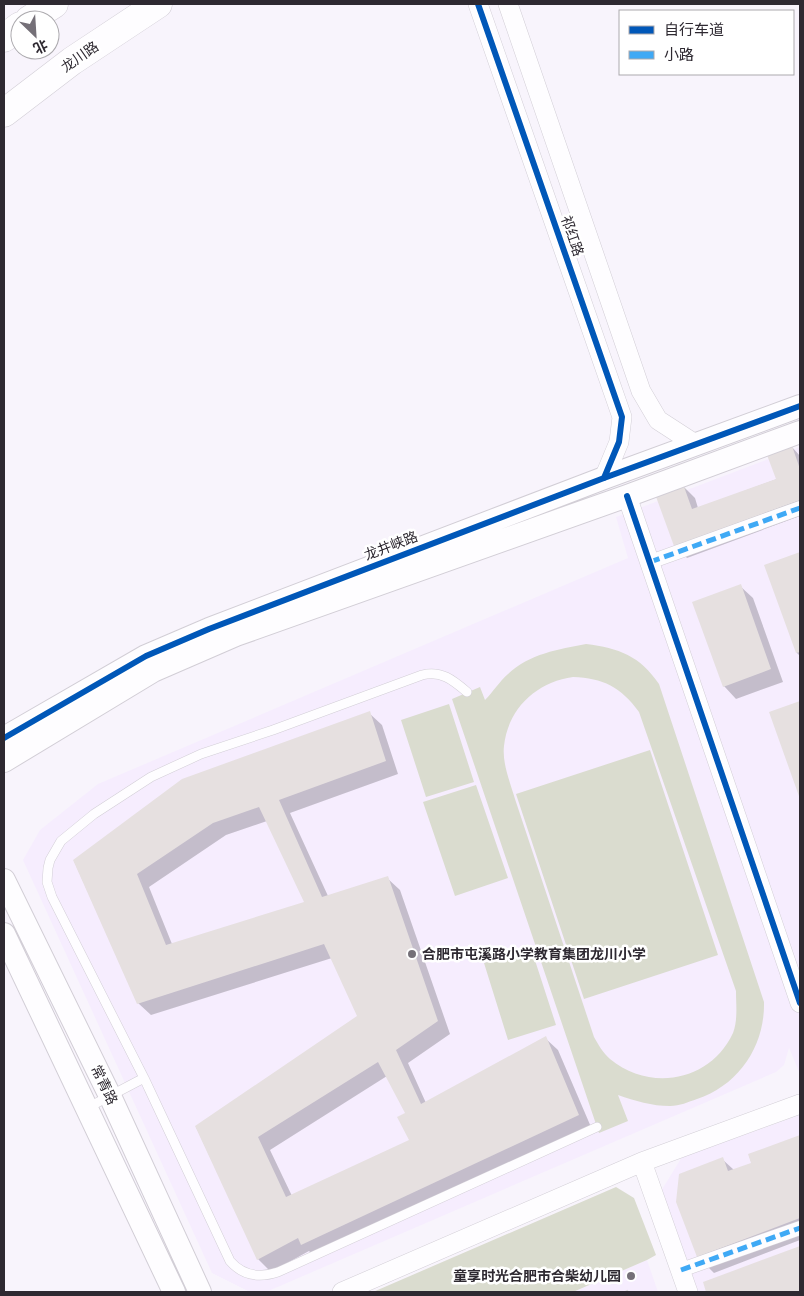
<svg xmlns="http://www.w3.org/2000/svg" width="804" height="1296" viewBox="0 0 804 1296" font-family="'Fira Sans Condensed','Noto Sans SC',sans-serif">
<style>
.built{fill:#f6edfe}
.green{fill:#dadccf;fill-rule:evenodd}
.shadow{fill:#0003;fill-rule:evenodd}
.building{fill:#e6e0e0;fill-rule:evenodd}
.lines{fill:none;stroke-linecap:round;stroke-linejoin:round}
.service-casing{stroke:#d2ced6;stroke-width:10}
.pedestrian-casing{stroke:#d2ced6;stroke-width:15}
.minor-casing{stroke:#d2ced6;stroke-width:20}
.tertiary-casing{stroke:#d2ced6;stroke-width:24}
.primary-casing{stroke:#d2ced6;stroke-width:29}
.trunk-casing{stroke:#d2ced6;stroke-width:29}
.path{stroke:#dedcde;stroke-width:3;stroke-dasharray:2.5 4;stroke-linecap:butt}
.service{stroke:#fefdff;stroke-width:9}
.pedestrian{stroke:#fefdff;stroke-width:14}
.minor{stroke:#fefdff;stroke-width:19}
.tertiary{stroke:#fefdff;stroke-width:22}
.primary{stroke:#fefdff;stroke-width:28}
.trunk{stroke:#fefdff;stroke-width:28}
.quiet{stroke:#3fa9f5;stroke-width:5;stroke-dasharray:10 5;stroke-linecap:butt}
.cycleway-casing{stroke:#fff;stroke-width:9}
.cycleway{stroke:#0057b8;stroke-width:6}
.poi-dot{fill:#757078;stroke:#fff;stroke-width:2}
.labels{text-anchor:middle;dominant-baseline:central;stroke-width:5;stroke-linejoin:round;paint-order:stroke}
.street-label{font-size:14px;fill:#2e2931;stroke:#fff}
.poi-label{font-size:14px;font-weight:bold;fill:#2e2931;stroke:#fff;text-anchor:start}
</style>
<rect width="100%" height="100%" fill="#f8f4fc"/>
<path class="built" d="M800,447V1074L789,1048L784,1065L776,1072L266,1292H250L212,1273L23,860L40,830L98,784L628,558L616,517Z
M800,1115V1292H698L661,1191L682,1157Z
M647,1260L658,1292H573Z"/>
<path class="green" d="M586,644C619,648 640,656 659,684L764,1002C765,1046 739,1085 697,1099C688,1102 680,1106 670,1106C652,1106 635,1101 618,1095L628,1121L599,1133L452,699L480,687L485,700C493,692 499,682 508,674C529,654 559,649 586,644ZM573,677C603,678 621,687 639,712L736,991C736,1004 738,1020 733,1033C710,1082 650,1092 610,1059C603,1053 598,1044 594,1037L515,799C510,782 502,763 504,746C508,708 537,682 573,677Z
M449,704L474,782L426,797L401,720Z
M650,750L718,955L584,999L516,794Z
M476,785L508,878L455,896L423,802Z
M531,948L556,1025L508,1040L484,963Z
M616,1187L634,1198L656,1255L647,1260L573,1292H373Z"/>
<path class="shadow" d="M792,447L800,456V516L687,558L675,545L682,485L695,498L698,508L777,479Z
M800,553V656L797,653L766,565Z
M740,586L753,598L783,682L736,699L724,686Z
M800,702V796L771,713Z
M369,713L382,725L398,774L290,813L328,896L387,878L400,890L450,1034L408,1063L426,1103L545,1038L558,1050L591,1127L315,1257L309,1251L271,1272L258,1259L196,1127L359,1017L332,958L151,1015L138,1003L74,861ZM267,821L306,903L172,944L149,887L226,835ZM387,1076L407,1113L410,1141L292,1196L270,1150Z
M800,1136V1240L714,1273L698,1257L677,1202L722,1159L734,1170L752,1164L749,1155Z
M800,1248V1292H708L704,1283Z"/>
<path class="building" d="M792,446L800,469V500L674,546L655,494L683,484L692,509L776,479L767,455Z
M800,552V652L796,653L764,565Z
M741,584L771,669L723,687L692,602Z
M800,701V799L769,712Z
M370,711L386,761L279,800L322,897L388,876L438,1021L396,1050L421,1104L546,1036L579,1115L301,1245L298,1238L257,1260L195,1126L357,1016L324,944L137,1004L73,860L182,779ZM259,807L304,902L166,945L137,874L213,823ZM378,1062L405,1113L397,1117L409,1140L286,1197L258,1137Z
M800,1135V1218L697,1257L676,1202L679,1174L723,1157L728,1171L751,1163L748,1154Z
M800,1246V1292H706L703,1282Z"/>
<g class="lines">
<defs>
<path id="service" d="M144,1078L230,1261C243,1276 260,1278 278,1272L597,1127
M87,1108L144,1078L52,897L47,882L48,868L50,860L61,841L94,814L151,777L201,754L273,730L422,675C441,670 453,680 467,692"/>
<path id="pedestrian" d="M650,562L800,508
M681,1270L800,1228"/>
<path id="minor" d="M478,4L622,417L619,442L604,478
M508,4L641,391L658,420L695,444
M627,496L800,1003
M642,1162L688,1292
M342,1292L642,1162L800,1104"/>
<path id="tertiary" d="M4,738L146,656L209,629L604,478L800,406
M4,761L153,671L236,635L627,496L800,432
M4,880L110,1096L200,1292
M4,934L174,1292"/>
<path id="primary" d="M4,113L72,61L158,4"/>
<path id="trunk" d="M29,20L54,4
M4,38L20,26"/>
</defs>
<use href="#service" class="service-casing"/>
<use href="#pedestrian" class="pedestrian-casing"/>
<use href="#minor" class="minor-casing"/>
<use href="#tertiary" class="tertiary-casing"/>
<use href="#primary" class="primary-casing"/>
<use href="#trunk" class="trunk-casing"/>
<path class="path" d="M626,1292L629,1291"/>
<use href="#service" class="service"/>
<use href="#pedestrian" class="pedestrian"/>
<use href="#minor" class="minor"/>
<use href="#tertiary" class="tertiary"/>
<use href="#primary" class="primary"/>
<use href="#trunk" class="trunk"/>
<path class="quiet" d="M650,562L800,508
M681,1270L800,1228"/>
<defs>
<path id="cycleway" d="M478,4L622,417L619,442L604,478
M627,496L800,1003
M4,738L146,656L209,629L604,478L800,406"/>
</defs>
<use href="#cycleway" class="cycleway-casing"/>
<use href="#cycleway" class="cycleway"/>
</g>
<g class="poi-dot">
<circle cx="412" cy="954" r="5"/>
<circle cx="631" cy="1276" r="5"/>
</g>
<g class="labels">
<g class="street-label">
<text transform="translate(80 57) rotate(-35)">龙川路</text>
<text transform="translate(572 236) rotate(71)">祁红路</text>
<text transform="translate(391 546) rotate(-21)">龙井峡路</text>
<text transform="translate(104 1085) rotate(64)">常青路</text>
</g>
<g class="poi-label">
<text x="422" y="954">合肥市屯溪路小学教育集团龙川小学</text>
<text x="621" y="1276" text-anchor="end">童享时光合肥市合柴幼儿园</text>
</g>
</g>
<rect width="804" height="1296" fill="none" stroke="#2e2931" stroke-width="10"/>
<rect x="619" y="10" width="175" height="65" fill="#ffffff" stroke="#aba9ad"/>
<rect x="629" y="26" width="25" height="8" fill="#0057b8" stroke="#aba9ad"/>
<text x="664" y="35" font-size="15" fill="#2e2931">自行车道</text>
<rect x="629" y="51" width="25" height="8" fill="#3fa9f5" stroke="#aba9ad"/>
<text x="664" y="60" font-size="15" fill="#2e2931">小路</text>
<g transform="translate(35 35) rotate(155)"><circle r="24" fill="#ffffff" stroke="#aba9ad"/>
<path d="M0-4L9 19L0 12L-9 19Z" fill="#757078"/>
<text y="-8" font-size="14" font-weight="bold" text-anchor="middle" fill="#2e2931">北</text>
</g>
</svg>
